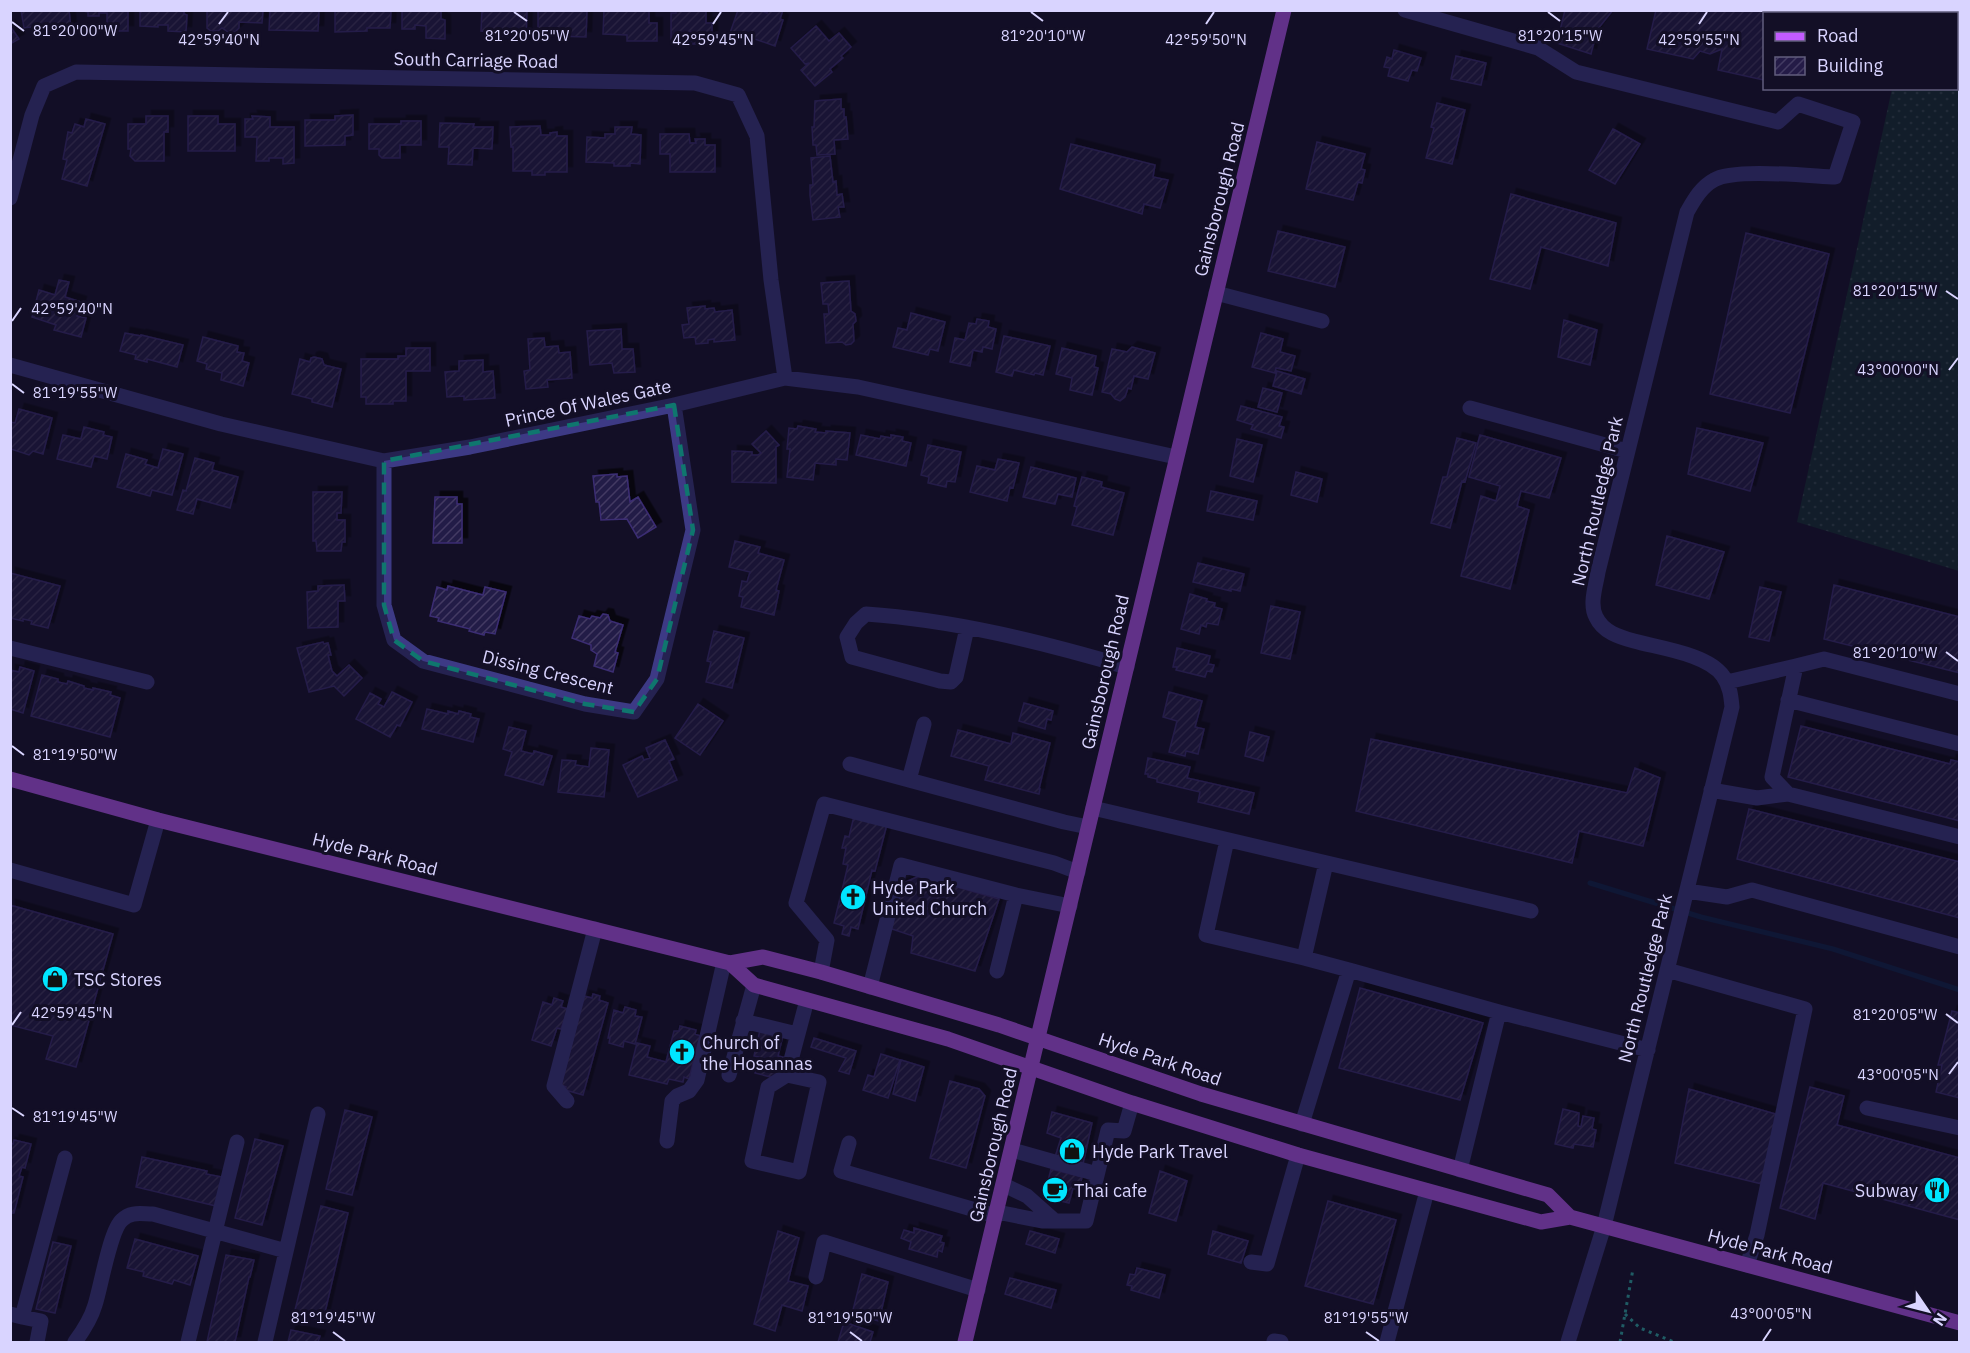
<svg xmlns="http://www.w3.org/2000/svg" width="1970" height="1353" viewBox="0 0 1970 1353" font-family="'IBM Plex Sans',sans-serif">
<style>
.grass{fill:url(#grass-dots)}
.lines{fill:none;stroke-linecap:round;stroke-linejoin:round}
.stream{stroke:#0c2248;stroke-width:5}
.building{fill:url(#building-hatch);stroke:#3b2d73;stroke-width:1.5;filter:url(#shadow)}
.path{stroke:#2fb8b0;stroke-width:3;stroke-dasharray:3 4.5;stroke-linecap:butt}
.minor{stroke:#3d3a85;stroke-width:15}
.major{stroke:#c25bff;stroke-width:15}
.marked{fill:none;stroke:#0f766e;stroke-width:4.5;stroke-dasharray:12 8;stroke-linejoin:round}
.ticks{fill:none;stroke:#d9d4ff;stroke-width:2}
.labels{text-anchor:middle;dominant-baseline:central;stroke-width:6;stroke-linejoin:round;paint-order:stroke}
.street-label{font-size:18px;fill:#d9d4ff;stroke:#130f26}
.poi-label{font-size:18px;fill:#d9d4ff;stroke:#130f26;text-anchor:start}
.ticks-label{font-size:15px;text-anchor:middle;fill:#d9d4ff;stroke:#130f26;stroke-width:6;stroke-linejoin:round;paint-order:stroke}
</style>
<defs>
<pattern id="grass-dots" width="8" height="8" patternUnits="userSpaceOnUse" patternTransform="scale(1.5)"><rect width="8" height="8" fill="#12302f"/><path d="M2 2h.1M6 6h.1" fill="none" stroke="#344d4e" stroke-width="1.8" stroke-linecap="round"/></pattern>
<pattern id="building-hatch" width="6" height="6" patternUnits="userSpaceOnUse" patternTransform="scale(1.5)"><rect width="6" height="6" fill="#241b47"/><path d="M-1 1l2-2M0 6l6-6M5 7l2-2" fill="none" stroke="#433b63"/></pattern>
<filter id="shadow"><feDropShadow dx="5.5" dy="-5.5" stdDeviation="0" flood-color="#0009"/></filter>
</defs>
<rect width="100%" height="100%" fill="#130f26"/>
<path class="grass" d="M1910,11H1959V571L1797,522L1892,89L1956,88V14L1909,13Z"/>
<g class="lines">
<path class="stream" d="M1590,883L1701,917L1833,949L1960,990"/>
</g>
<path class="building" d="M21,10H69L71,29L53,31L52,24L24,28Z
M78,10H128V31H107V13H99V16H88V12Z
M140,10H184V14L187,15L186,32L168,31V25H158V27L140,26Z
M207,10H263L262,23L239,22V28L235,32H228L222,28L218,31H211L207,28Z
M270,10H319L318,31L269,30Z
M335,10H391L390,28H367V31L335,32Z
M402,10H441V19L445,20V39L426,38V26L415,25V29H402Z
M482,10H527L526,37H506V32H502V37H490V32L481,31Z
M538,10H587L586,37L555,36L556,31L538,30Z
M604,10H649V23H657V41H627V35L603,34Z
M676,10H706V23H712V44H691V32H684V40H671V13H676Z
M738,10H759L767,13L768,10H783L780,19L783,20L775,46L749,37L748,42L729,36Z
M1565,10H1613L1597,30L1591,54L1557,43Z
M1656,10H1855V14H1764V80L1718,70L1722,49L1710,54L1700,51L1693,59L1647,49Z
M10,26L19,39L10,44Z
M816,26L829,41L839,33L851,47L841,56L843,58L830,69L832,72L815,86L801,70L809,63L805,64L791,48Z
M1394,50L1421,58L1417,71L1412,70L1408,81L1388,76L1390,68L1384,67L1387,57L1392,59Z
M1456,56L1486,63L1481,85L1451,79Z
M841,99V109H844V117H846L848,139L834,140L835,154L817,155L816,145H813L812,127H814L815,101Z
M1437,103L1465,110L1452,164L1426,158L1434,128L1431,127Z
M353,115V135L345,136V145L305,146V120H335V116Z
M146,116H168V132H164V161H135L130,156L131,149H128V124H146Z
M188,116H218V124H235V151H188Z
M252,116L270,117V127H294V163L283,164V158H269V161H256L257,137H245V119H253Z
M86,119L105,124L87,186L62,179L67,160L63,159L68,132L72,133L75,124L84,127Z
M401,121H421V145H400V158H382L379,155V149H369V124H401Z
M440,123L474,124L473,127H493L492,149L473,148L472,165L448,164L449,147H439Z
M540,126L541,135H550V133L557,132V136H567V172H545V175H532V171H513V147H511L510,127Z
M615,127H632L631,134L641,135L640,164L630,163V166H614V163L586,162L587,137L605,138V134H615Z
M1613,129L1640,144L1615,184L1589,170Z
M660,134H689L690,143H696L695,139H705V145H715V172H670V154H660Z
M1317,142L1365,154L1361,169L1365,170L1362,183L1358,182L1353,200L1306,189Z
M1071,144L1155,165L1153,177L1168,180L1160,208L1144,204L1142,214L1060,189Z
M830,156L833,182L836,181L837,195L842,194L844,207H838L840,217L813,220L810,195V185H813L811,158Z
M1511,194L1616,223L1608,266L1541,247L1530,289L1490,279Z
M1278,231L1345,247L1335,287L1268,271Z
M1746,233L1829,254L1790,413L1710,394Z
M59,280L69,282L65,297L81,302L77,316L86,318L81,337L54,330L56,325L32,317L39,290L55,295Z
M849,281L851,311L855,314L856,321L853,324L854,341L851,344L846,345L842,342L826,343L824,314H829L828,304H823L821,283Z
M705,306V309L714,308L715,312L732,310L735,340L714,342V339L708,340V343L696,344L695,337L684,338L682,325L689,324L687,308Z
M911,313L945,322L938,351L930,349L928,355L893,347L898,328L907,330Z
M977,319L989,321L988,327L996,329L992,349L983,347L982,352L973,350L970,366L950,362L955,338L965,340L969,323L976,324Z
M1564,320L1597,330L1590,365L1558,357Z
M621,329L622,349H633L635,372L614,373L612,363L590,365L587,331Z
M125,333L141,336V335L183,345L177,367L147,359V362L135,359L136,355L120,351Z
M1261,333L1283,339L1280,352L1295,356L1291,371L1276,368L1275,373L1252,367Z
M1004,336L1050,346L1043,375L1035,373L1034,375L1014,370L1012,376L996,372Z
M203,337L238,346L237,352L244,353L242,361L249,363L243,386L221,380L222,373L206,369L207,364L197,361Z
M544,338L545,347L558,346L559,353L570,352L572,378L547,380L548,387L526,389L524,371L530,370L528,339Z
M1132,347L1155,353L1148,379L1134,376L1131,389L1128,388L1125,397L1120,401L1115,399L1111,394L1102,392L1112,349L1127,352Z
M406,348H430V371H406V401H393V404H366V397H361V359H398V356H406Z
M1062,348L1096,356L1094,367L1098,368L1092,395L1070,390L1072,378L1056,374Z
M314,357L322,359L324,365L341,369L332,407L312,402V399L292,394L300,359L310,362L311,358Z
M483,360V372L493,371L495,398L464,400V396L447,397L445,372L459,371V361Z
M1277,371L1305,379L1301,394L1273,386Z
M1263,388L1282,393L1277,412L1258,407Z
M1241,406L1282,417L1279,426L1284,427L1281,438L1251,429L1253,425L1237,420Z
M19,409L52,418L43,454L33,451L29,455L11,449L10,422L15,423Z
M798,426L816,429L815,432L826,433V431L850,433L847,460L836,459V465L815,463L813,480L787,477L790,449H787L789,428L797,429Z
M84,427L104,432L103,435L112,437L107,459L94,456L91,467L57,459L63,435L81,439Z
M1697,428L1763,443L1750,491L1688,474Z
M766,431L779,445L776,447V483L732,482V451L752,452V455H758L761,453L752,444Z
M861,435L880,439L881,436L891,438V435L903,437L902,441L911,443L906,466L856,455Z
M1480,435L1561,458L1549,498L1521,491L1517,506L1529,510L1510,589L1461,576L1481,496L1496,501L1500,486L1469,477Z
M1457,438L1476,443L1465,482L1462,481L1450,528L1431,523L1443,477H1447Z
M1237,439L1262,445L1253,482L1230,476Z
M928,445L961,452L955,482L947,481L946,487L928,483L929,477L921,475Z
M163,449L183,454L172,495L152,490L150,496L117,487L126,454L147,460L145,464L158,468Z
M195,458L214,463L212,470L238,477L230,508L197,499L193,514L177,510L183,490L186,491Z
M998,459L1019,463L1013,488L1010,487L1007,501L970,492L977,466L995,470Z
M1031,467L1076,478L1072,497L1058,494L1055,504L1023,497Z
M1296,472L1322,479L1317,502L1291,495Z
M617,474V477L627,476L630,502L638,497L656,527L638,538L627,519L601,520L599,502H596L593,476Z
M1082,477L1102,482L1101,487L1124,493L1113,535L1072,525L1077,507L1074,506Z
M1211,491L1257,501L1253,520L1207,511Z
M313,492H342L341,513H337V520H345V542H342L341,551H317L316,541H313Z
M435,497H457V504H462V543H433Z
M1667,536L1724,552L1709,599L1656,585Z
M735,541L760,547L758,553L784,560L776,590L779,591L774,615L741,607L743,597L739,596L742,581L747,582L750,572L729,567Z
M1198,563L1244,574L1240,591L1231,589V591L1193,582Z
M10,573L60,586L48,628L31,624L32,621L23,619V621L10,618Z
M344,585L345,601H338V627L308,628L307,592L318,591V586Z
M1834,585L1960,617V673L1824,639Z
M448,586L483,595L485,587L506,592L495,634L485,632L484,635L469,631L470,629L438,621L439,618L430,616L437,587L447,590Z
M1760,587L1781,592L1769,641L1749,637Z
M1190,594L1207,599L1206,601L1215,603L1214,607L1222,609L1218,625L1207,623L1206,627L1201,625L1199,634L1181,629Z
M1271,606L1300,612L1290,659L1261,653Z
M603,614L608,615L610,621L623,625L615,652L618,653L613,672L594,666L597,654L591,650V645L572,638L579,616L590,619L592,616L600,618Z
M714,631L744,638L732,688L706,682L711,662L707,661Z
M323,642L324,644L328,643L331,655H328L332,671L337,676L349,665L362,678L344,696L334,686L309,692L297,648Z
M1177,648L1210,656L1208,664L1214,665L1212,672L1207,671L1205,677L1176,670L1177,667H1173Z
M20,667L34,671L23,713L10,709V670L19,672Z
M42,675L58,679V682L67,684L68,681L84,686V688L93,690V688L111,692L110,695L120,698L110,737L31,716Z
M392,692L412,702L400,726L397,725L390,737L356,719L370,693L381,699L378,704L384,707Z
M1169,692L1202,701L1195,727L1204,729L1198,754L1186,751L1185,756L1169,752L1177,721L1163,717Z
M1024,703L1053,711L1051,720L1047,719L1045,729L1019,721Z
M698,704L723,721L700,755L675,738Z
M427,709L448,714V711L458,714L459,711L471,714L470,717L479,719L473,742L422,729Z
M1801,726L1950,764L1951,760L1960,762V821L1788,777Z
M509,727L526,731L521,751L533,754L534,751L552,756L543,785L505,775L512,752L503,749Z
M958,730L1011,744L1013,733L1050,743L1039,789H1040L1039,794L985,780L989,766L951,756Z
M1250,732L1269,737L1263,761L1245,756Z
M1371,739L1627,793L1635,768L1660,778L1643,846L1579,831L1572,863L1356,811Z
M665,740L674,759L669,761L677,780L638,797L623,765L642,756L644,760L650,758L646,748Z
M591,748L609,750L604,797L558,792L562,760L576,761L575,765L589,767Z
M1148,758L1190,767L1187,778L1254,793L1249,814L1198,802L1200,792L1157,782V779L1148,777V774H1145Z
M1749,809L1960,862V918L1737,859Z
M854,816L887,824L875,871L872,870L858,929L851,927L849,936L842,934L844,926L834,923L848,865L843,864L846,848H842L845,836L849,837Z
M919,876L999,899L975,971L911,953L913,936L886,927L901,884Z
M10,905L113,934L76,1067L46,1059L53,1036L10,1025Z
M1360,988L1483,1023L1460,1100L1339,1068Z
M593,994L600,996L599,1000L608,1003L583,1095L565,1090L566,1087L561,1085L584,996L592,998Z
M554,998L563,1001L561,1007L568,1009L561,1029L557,1028L551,1046L532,1040L543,1002L552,1005Z
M625,1007L636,1010L635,1016L642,1017L635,1044L624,1041L623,1047L609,1043L610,1038H608L614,1010L623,1013Z
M1952,1011L1960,1013V1098L1936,1092L1942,1065H1938Z
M680,1026L696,1030L695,1034L700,1036L689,1079L684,1077L683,1082L669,1079L667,1084L629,1075L637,1043L650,1046L647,1057L666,1062L674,1031H679Z
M760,1030L783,1035L778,1056L783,1057L778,1079L755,1073L759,1057L754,1056Z
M814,1038L856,1051L849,1074L839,1071L846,1058L811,1047Z
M881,1054L900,1060L888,1098L863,1090L868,1075L874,1077Z
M901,1060L924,1067L915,1101L893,1094Z
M950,1081L979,1089L985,1096L966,1168L930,1158Z
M1810,1087L1844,1096L1837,1125L1960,1158V1220L1823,1183L1815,1219L1780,1208Z
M1689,1089L1779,1115L1762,1184L1675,1163Z
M1563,1109L1579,1113L1578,1126L1581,1127L1583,1116L1594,1118L1592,1129L1596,1130L1593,1147L1574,1144L1573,1148L1555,1144Z
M345,1110L372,1117L352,1195L326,1189Z
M1052,1112L1092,1123L1083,1164L1055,1157L1061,1138L1047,1133Z
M255,1139L283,1146L262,1225L235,1218Z
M14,1140L31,1144L25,1168L22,1167L19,1176L23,1177L14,1213H10V1143L13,1144Z
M142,1157L207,1171L206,1174L222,1177L216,1206L136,1187Z
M1051,1169L1082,1177L1079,1190L1073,1188L1069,1203L1044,1197Z
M1160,1171L1187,1181L1176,1221L1149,1213Z
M1328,1201L1396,1220L1373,1304L1305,1286Z
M321,1206L348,1213L323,1321L294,1314Z
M914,1228L942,1236L940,1242L944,1243L942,1252L938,1250L937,1257L909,1249L911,1242L901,1238L904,1230L914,1233Z
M778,1231L799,1238L788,1281L808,1286L802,1311L782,1305L775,1331L754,1324Z
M1030,1231L1059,1239L1055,1253L1026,1244Z
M1213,1231L1248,1241L1241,1263L1208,1254Z
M135,1239L198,1256L190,1285L174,1280L172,1284L143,1276L144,1272L127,1268Z
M53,1242L71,1246L55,1313L36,1309Z
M226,1255L254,1260L250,1277H249L235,1342H207Z
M1137,1268L1165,1275L1159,1298L1131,1290L1132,1286L1127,1285L1130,1274L1135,1275Z
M862,1274L888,1282L879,1321L852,1314Z
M1010,1278L1056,1290L1051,1308L1005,1294Z
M844,1322L873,1332L870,1342H838Z
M291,1330L320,1336L318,1342H288Z"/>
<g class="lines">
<path class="path" d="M1625,1314L1640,1328L1674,1342
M1620,1342L1633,1269"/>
<path class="minor" d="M1405,10L1538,48L1576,72L1778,122L1798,104L1853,122L1835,177C1810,176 1733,168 1714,180C1701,187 1694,200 1687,212L1598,572C1596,585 1589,604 1596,617C1603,632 1619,637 1634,641C1659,648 1708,654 1723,676C1730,686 1731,696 1732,707L1604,1226L1568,1342
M10,198L32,115L44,86L76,72L695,83L738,95L757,136L771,280L785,378
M1216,293L1322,321
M10,365L221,424L384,461L470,447L674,405L785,378L858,387L1176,457
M1470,408L1627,451
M384,461V605L394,640L423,661L585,704L634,712L657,679L693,530L674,405
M967,628L956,677L951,682L940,681L852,657L847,637L856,623L866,614C954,620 1042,642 1127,667
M10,648L147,682
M1727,682L1796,666
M1960,694L1824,659L1796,666L1772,777L1788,794L1960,837
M1788,700L1960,744
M850,764L1064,822L1088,827
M909,780L924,724
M1711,790L1757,798L1788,794
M1093,808L1531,911
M1227,840L1206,935L1304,958
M1326,863L1304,958L1349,970
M10,870L134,905L158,820
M1687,891L1727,897L1752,890L1960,947
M1667,970L1805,1009L1757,1235L1747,1265
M997,971L1016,895
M821,972L827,940L796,903L824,804L1054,863L1078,872
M870,987L901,865L1016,895L1070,906
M1499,1012L1648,1050
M743,1021L797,1034
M729,1075L754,985
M787,1075L768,1087L752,1161L799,1172L819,1082L787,1075L807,1000
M567,1101L554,1086L595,929
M1867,1108L1960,1128
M1302,1124L1349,970L1499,1012L1460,1170
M667,1141L672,1101L677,1096L689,1091L697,1080L724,962
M849,1143L841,1171L996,1216
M1012,1150L1097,1174
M1004,1185L1027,1196L1054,1220
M997,1212L1042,1221H1086L1108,1130L1124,1131L1132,1103
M1251,1262L1267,1264L1298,1155
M816,1277L824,1242L978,1290
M10,1314L22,1317L65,1158
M22,1317L41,1321L37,1342
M1274,1341L1281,1342
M75,1342C83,1331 91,1319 95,1305C101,1287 110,1230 122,1220C131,1211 141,1214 153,1214L286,1251
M188,1342L237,1142
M265,1342L318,1114
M1387,1342L1427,1191"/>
<path class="major" d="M10,779L158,820L730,963L763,957L821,972L999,1025L1201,1094L1548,1195L1570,1217
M730,963L754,985L948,1039L1132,1103L1298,1155L1541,1222L1570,1217L1960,1323
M965,1342L1284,10"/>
</g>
<path d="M0 0H1970V1353H0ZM674,405L693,530L657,679L634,712L585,704L423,661L394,640L384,605V461Z" fill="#130f26" fill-opacity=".55" fill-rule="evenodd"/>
<path class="marked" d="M674,405L693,530L657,679L634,712L585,704L423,661L394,640L384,605V461Z"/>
<path class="ticks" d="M514,12L527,21M1031,12L1043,21M1548,12L1560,21M12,22L24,31M219,24L228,12M713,24L721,12M1206,24L1214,12M1699,24L1707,12M1946,291L1958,299M12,321L21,308M1949,370L1958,358M12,384L24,393M1946,652L1958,661M12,746L24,755M1946,1014L1958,1023M12,1025L21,1012M1949,1074L1958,1062M12,1108L24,1116M333,1332L345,1341M850,1332L862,1341M1366,1332L1379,1341M1763,1341L1771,1329"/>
<defs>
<symbol id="church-disc" viewBox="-11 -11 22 22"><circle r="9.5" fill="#00e5ff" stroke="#130f26"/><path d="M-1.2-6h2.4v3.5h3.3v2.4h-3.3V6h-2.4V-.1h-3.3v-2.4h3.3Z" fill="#111"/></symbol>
<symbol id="shop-disc" viewBox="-11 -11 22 22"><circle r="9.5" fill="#00e5ff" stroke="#130f26"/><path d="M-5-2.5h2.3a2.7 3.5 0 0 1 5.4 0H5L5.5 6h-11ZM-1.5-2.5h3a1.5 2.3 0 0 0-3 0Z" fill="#111"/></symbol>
<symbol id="cafe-disc" viewBox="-11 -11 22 22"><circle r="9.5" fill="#00e5ff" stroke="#130f26"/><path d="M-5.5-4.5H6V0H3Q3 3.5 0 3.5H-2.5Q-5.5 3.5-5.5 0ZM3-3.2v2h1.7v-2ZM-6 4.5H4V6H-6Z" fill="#111"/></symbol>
<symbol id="restaurant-disc" viewBox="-11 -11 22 22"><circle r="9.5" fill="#00e5ff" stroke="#130f26"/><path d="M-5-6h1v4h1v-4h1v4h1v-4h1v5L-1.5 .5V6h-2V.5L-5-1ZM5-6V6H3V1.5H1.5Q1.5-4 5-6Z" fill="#111"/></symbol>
</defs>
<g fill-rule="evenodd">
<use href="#church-disc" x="838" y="882" width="30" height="30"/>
<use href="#shop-disc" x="40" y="964" width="30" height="30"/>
<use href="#church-disc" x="667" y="1037" width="30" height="30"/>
<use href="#shop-disc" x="1057" y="1136" width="30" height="30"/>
<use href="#cafe-disc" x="1040" y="1175" width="30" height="30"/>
<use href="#restaurant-disc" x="1922" y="1175" width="30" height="30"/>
</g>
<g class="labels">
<g class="street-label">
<text transform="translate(476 60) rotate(1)">South Carriage Road</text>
<text transform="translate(1219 199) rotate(-76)">Gainsborough Road</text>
<text transform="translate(588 403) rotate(-12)">Prince Of Wales Gate</text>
<text transform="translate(1597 501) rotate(-77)">North Routledge Park</text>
<text transform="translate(548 672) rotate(14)">Dissing Crescent</text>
<text transform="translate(1105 672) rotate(-77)">Gainsborough Road</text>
<text transform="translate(375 854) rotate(14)">Hyde Park Road</text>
<text transform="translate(1645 978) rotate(-76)">North Routledge Park</text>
<text transform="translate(1160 1059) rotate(19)">Hyde Park Road</text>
<text transform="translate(993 1145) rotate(-77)">Gainsborough Road</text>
<text transform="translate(1770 1251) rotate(15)">Hyde Park Road</text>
</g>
<g class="poi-label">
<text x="872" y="887">Hyde Park<tspan x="872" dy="21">United Church</tspan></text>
<text x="74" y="979">TSC Stores</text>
<text x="702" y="1042">Church of<tspan x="702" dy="21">the Hosannas</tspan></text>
<text x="1092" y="1151">Hyde Park Travel</text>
<text x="1074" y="1190">Thai cafe</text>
<text x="1918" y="1190" text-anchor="end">Subway</text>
</g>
</g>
<g class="ticks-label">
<text x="75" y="36">81°20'00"W</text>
<text x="527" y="41">81°20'05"W</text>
<text x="1043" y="41">81°20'10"W</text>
<text x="1560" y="41">81°20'15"W</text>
<text x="219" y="45">42°59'40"N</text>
<text x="713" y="45">42°59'45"N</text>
<text x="1206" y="45">42°59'50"N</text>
<text x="1699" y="45">42°59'55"N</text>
<text x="1895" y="296">81°20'15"W</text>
<text x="72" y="314">42°59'40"N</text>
<text x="1898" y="375">43°00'00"N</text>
<text x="75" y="398">81°19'55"W</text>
<text x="1895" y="658">81°20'10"W</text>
<text x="75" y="760">81°19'50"W</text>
<text x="72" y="1018">42°59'45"N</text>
<text x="1895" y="1020">81°20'05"W</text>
<text x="1898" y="1080">43°00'05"N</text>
<text x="75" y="1122">81°19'45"W</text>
<text x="1771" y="1319">43°00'05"N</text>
<text x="333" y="1323">81°19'45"W</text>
<text x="850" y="1323">81°19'50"W</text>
<text x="1366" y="1323">81°19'55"W</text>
</g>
<rect width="1970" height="1353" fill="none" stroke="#d9d4ff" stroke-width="24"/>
<rect x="1763" y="12" width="195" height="78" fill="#130f26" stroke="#625e7d" stroke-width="1.5"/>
<rect x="1775" y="32" width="30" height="9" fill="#c25bff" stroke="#625e7d" stroke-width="1.5"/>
<text x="1817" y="42" font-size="18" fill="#d9d4ff">Road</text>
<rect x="1775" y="57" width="30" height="18" fill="url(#building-hatch)" stroke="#625e7d" stroke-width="1.5"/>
<text x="1817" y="72" font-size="18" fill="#d9d4ff">Building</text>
<g transform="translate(1928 1311) rotate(125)" stroke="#130f26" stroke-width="4.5" paint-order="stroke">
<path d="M0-4.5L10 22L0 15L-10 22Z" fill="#d9d4ff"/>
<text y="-9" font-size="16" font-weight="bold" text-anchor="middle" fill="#d9d4ff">N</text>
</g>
</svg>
